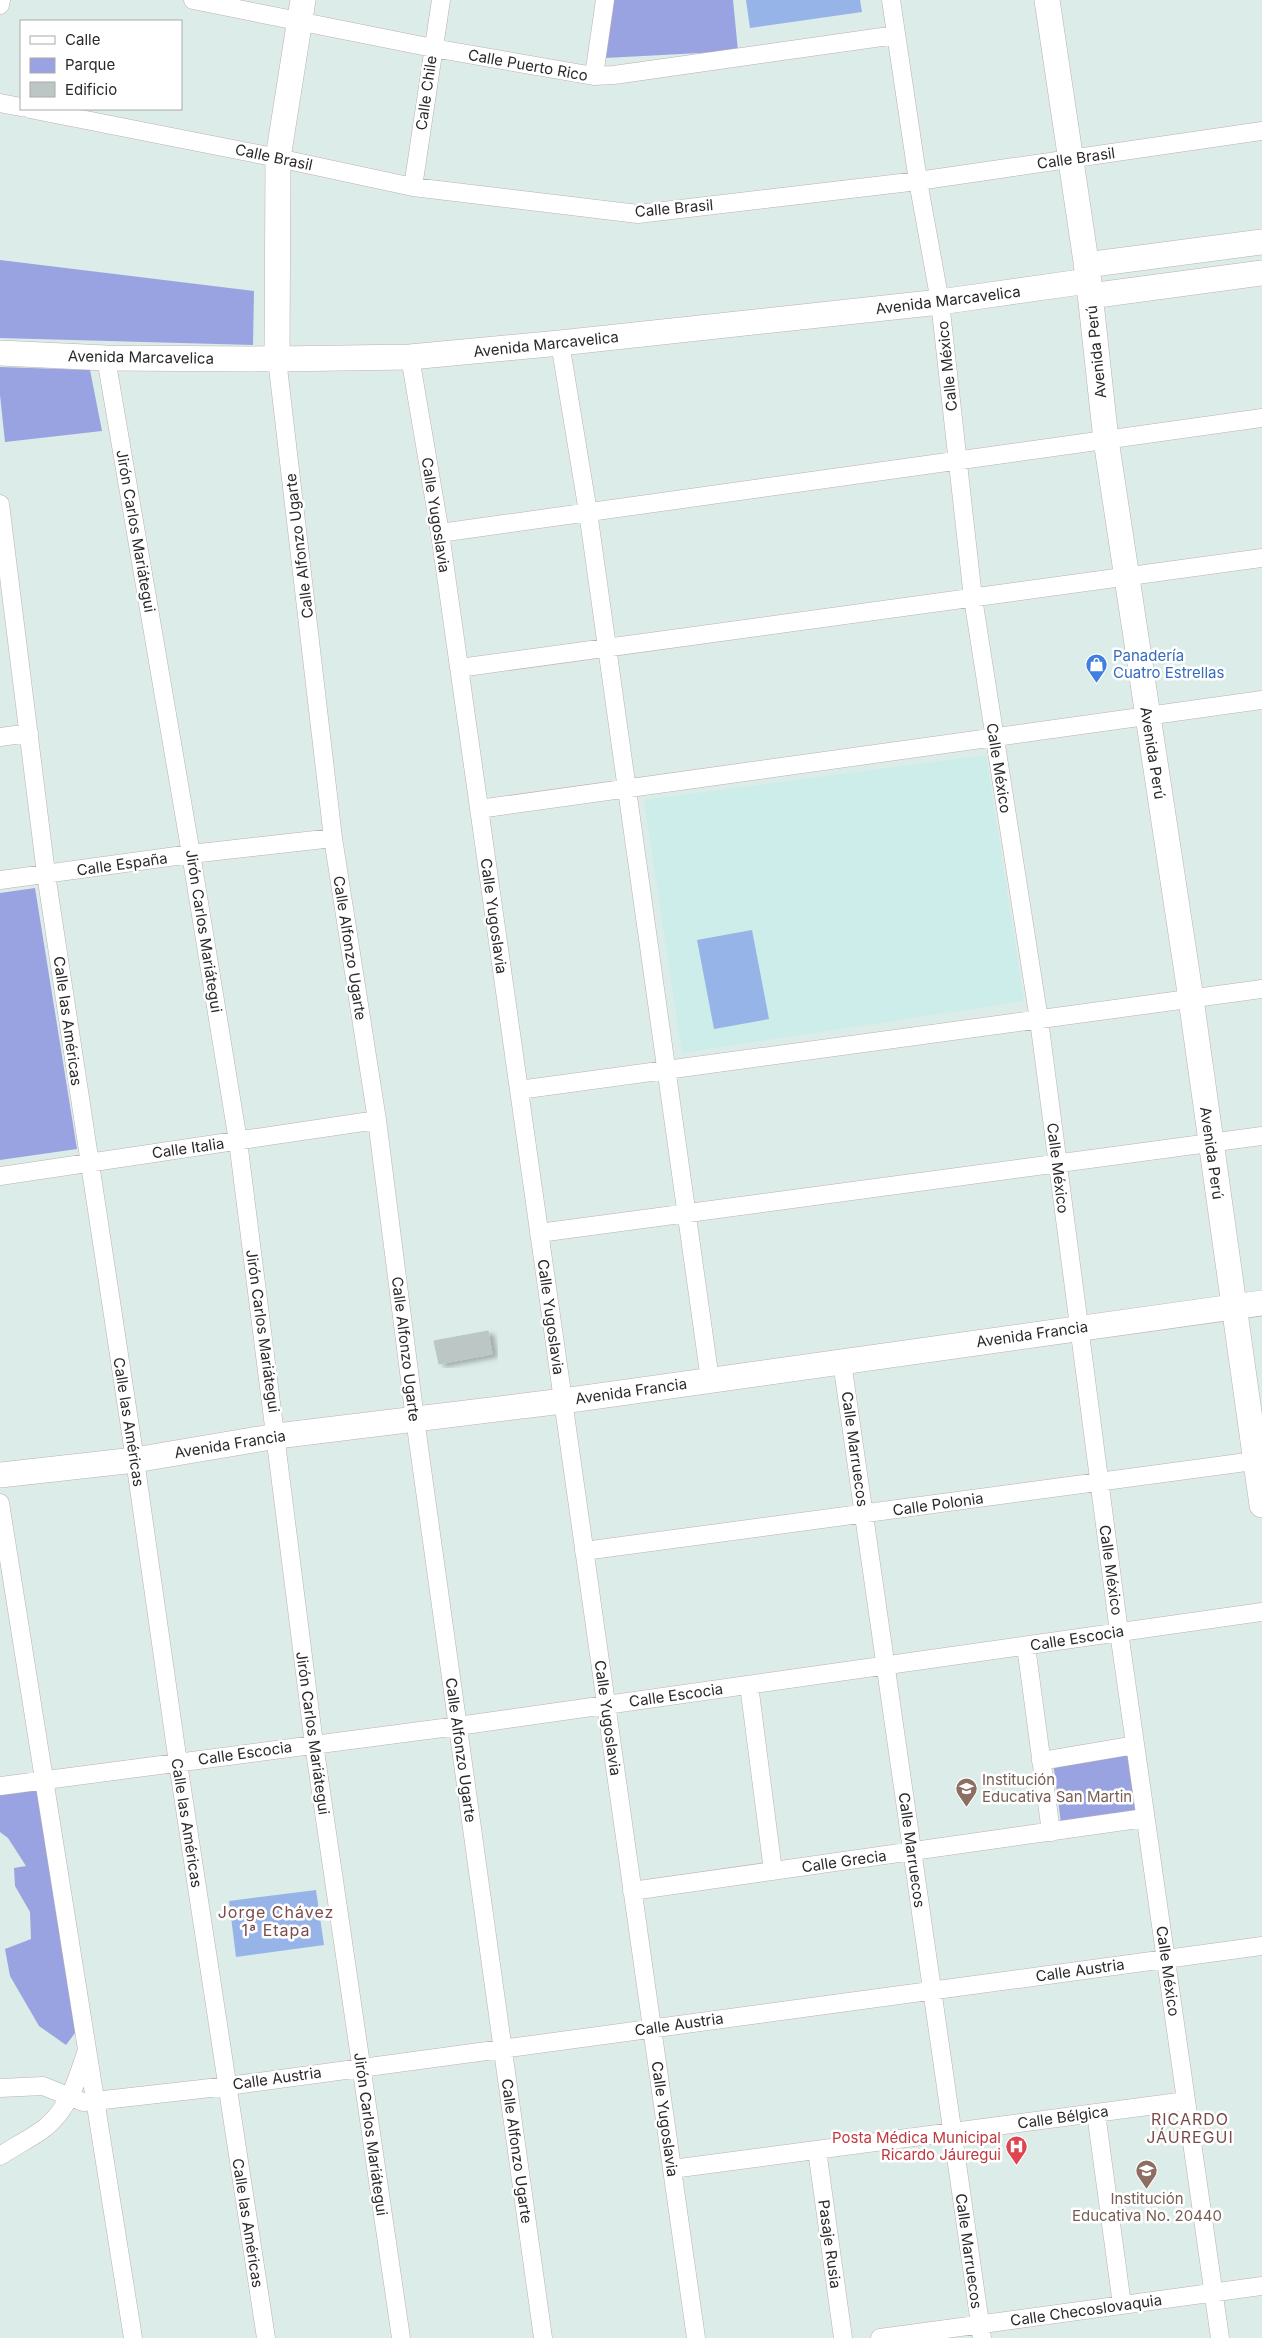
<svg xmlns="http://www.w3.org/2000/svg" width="1262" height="2338" viewBox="0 0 1262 2338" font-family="Inter,sans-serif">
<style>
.education{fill:#ccede9}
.green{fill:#9aa3e1}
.pitch{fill:#96b4e8}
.building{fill:#bcc7c5;stroke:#b6c7c5;filter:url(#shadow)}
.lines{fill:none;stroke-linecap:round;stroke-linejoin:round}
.street-casing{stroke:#beb0b0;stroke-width:19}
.secondary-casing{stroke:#beb0b0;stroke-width:26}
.street{stroke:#fff;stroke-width:18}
.secondary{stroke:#fff;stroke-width:25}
.labels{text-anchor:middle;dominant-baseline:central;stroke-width:5;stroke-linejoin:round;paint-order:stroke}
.street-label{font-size:15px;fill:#2a2a2a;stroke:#fff}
.shop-label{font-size:15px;fill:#366cbe;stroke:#fff;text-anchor:start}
.education-label{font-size:15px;fill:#785e54;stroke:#fff;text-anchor:start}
.health-label{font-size:15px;fill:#be3a42;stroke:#fff;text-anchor:end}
.neighbourhood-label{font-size:16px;letter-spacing:1px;fill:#7a4d4c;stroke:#fff}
</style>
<defs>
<filter id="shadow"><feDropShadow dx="5.5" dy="3" stdDeviation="2.5" flood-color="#0004"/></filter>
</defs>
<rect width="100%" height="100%" fill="#dcece8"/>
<path class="education" d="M986,755L1024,1001L682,1053L644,800Z"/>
<path class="green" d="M609,0H733L738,51L605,58Z
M0,260L254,291L253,345L0,338Z
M0,367L90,370L102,431L5,442L0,395Z
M35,888L77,1149L0,1160V893Z
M1128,1750L1138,1811L1061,1823L1053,1762Z
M44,1780L78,2029L66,2045L39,2026L10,1976L5,1949L31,1939L30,1912L15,1886L14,1868L26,1866L8,1838L0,1832V1787Z"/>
<path class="pitch" d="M746,0H860L862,12L750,28Z
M752,930L769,1019L714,1029L697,940Z
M316,1890L324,1945L236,1957L229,1901Z"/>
<path class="building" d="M488,1331L492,1354L439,1364L434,1341Z"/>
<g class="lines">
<defs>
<path id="street" d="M193,0L433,48L594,76L614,75L896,35
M891,0L918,181L940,302L973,598L1039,1020L1119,1632L1220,2338
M0,5L1,0
M594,76L605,0
M0,103L21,107
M30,109L278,158L413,187L638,214L918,181L1262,131
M413,187L441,0
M560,343L588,512L710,1380
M410,357L440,533L696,2338
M106,358L191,854L238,1141L314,1744L401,2338
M277,359L333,838L377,1120L415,1419L543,2338
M0,504L46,874L135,1460L178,1763L266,2338
M440,533L1262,418
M459,668L1262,558
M0,737L29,733
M479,809L1262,700
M0,880L191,854L333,838
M519,1090L1262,989
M0,1176L377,1120
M539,1233L1262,1136
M842,1362L982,2338
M0,1503L133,2338
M584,1551L1262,1460
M1026,1646L1051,1832
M749,1685L773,1871
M1041,1761L1135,1745
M0,1786L458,1726L1262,1612
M632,1891L1145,1818
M0,2088L43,2086L83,2102L95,2101L228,2086L1262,1946
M1096,2113L1122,2305
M817,2150L843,2338
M0,2156C15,2146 32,2138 46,2127C69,2108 77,2080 86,2053
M672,2169L1186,2101
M880,2338L1262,2286"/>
<path id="secondary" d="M1047,0L1088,275L1106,440L1191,999L1262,1505
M1086,265L1262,242
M1090,296L1262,273
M0,353L106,358L277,359L410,357L560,343L940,302L1088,281
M277,359L278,158L303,0
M0,1475L135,1460L277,1436L563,1401L1262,1303"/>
</defs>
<use href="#street" class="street-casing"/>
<use href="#secondary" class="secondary-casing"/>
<use href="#street" class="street"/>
<use href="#secondary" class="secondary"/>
</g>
<defs>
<symbol id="shop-pin" viewBox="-11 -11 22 30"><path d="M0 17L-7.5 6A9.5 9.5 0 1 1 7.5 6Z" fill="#3f7fe0" stroke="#fff"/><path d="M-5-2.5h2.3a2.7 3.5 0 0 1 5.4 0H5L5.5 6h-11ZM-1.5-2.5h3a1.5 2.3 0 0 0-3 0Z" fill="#fff"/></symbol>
<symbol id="school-pin" viewBox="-11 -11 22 30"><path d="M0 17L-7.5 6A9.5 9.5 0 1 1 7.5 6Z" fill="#8d6e63" stroke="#fff"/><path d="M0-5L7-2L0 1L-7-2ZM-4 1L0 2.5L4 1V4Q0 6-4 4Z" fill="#fff"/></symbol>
<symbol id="hospital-pin" viewBox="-11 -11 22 30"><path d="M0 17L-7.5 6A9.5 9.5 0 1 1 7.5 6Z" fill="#e0444e" stroke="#fff"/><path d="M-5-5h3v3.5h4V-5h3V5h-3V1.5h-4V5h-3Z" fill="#fff"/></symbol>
</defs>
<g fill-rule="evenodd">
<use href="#shop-pin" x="1084" y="652" width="25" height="34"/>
<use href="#school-pin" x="954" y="1776" width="25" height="34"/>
<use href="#hospital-pin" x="1004" y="2134" width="25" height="34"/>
<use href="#school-pin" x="1134" y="2158" width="25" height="34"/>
</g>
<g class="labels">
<g class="street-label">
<text transform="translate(528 65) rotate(10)">Calle Puerto Rico</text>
<text transform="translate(426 93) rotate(-82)">Calle Chile</text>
<text transform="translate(274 157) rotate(12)">Calle Brasil</text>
<text transform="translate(1076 158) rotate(-8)">Calle Brasil</text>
<text transform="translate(674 208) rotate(-5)">Calle Brasil</text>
<text transform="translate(948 300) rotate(-7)">Avenida Marcavelica</text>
<text transform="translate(546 344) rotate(-6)">Avenida Marcavelica</text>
<text transform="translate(1096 352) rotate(-96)">Avenida Perú</text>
<text transform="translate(141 357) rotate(1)">Avenida Marcavelica</text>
<text transform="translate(947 366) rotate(-96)">Calle México</text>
<text transform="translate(436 515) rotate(81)">Calle Yugoslavia</text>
<text transform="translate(136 531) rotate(80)">Jirón Carlos Mariátegui</text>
<text transform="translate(299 546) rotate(-97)">Calle Alfonzo Ugarte</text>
<text transform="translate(1153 753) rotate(81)">Avenida Perú</text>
<text transform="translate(999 768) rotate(81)">Calle México</text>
<text transform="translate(122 864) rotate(-8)">Calle España</text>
<text transform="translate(494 916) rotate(82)">Calle Yugoslavia</text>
<text transform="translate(204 931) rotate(81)">Jirón Carlos Mariátegui</text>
<text transform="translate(350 948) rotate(81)">Calle Alfonzo Ugarte</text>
<text transform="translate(68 1021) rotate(82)">Calle las Américas</text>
<text transform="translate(188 1148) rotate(-8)">Calle Italia</text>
<text transform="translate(1212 1153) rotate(82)">Avenida Perú</text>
<text transform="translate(1058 1168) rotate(83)">Calle México</text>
<text transform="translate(551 1317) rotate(82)">Calle Yugoslavia</text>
<text transform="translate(263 1331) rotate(82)">Jirón Carlos Mariátegui</text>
<text transform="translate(1032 1334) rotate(-8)">Avenida Francia</text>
<text transform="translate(406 1349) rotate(83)">Calle Alfonzo Ugarte</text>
<text transform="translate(631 1391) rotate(-8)">Avenida Francia</text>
<text transform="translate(129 1422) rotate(81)">Calle las Américas</text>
<text transform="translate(230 1444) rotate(-9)">Avenida Francia</text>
<text transform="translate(855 1449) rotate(82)">Calle Marruecos</text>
<text transform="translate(938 1504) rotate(-8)">Calle Polonia</text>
<text transform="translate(1111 1570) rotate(82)">Calle México</text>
<text transform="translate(1077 1638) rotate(-9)">Calle Escocia</text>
<text transform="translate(676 1695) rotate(-8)">Calle Escocia</text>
<text transform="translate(608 1718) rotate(82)">Calle Yugoslavia</text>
<text transform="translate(313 1733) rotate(82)">Jirón Carlos Mariátegui</text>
<text transform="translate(461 1750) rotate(82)">Calle Alfonzo Ugarte</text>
<text transform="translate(245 1753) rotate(-8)">Calle Escocia</text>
<text transform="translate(187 1823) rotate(81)">Calle las Américas</text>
<text transform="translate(912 1850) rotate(82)">Calle Marruecos</text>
<text transform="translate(844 1861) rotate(-8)">Calle Grecia</text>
<text transform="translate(1080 1970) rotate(-8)">Calle Austria</text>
<text transform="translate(1168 1971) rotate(82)">Calle México</text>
<text transform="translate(679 2024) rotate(-8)">Calle Austria</text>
<text transform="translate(277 2078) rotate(-8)">Calle Austria</text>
<text transform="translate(1063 2117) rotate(-8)">Calle Bélgica</text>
<text transform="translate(665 2119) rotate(82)">Calle Yugoslavia</text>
<text transform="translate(371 2134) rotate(82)">Jirón Carlos Mariátegui</text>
<text transform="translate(517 2151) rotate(82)">Calle Alfonzo Ugarte</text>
<text transform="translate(248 2223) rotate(81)">Calle las Américas</text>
<text transform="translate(830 2244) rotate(82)">Pasaje Rusia</text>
<text transform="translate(969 2251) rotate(82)">Calle Marruecos</text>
<text transform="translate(1086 2310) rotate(-8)">Calle Checoslovaquia</text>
</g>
<g class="shop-label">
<text x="1113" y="655">Panadería<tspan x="1113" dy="17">Cuatro Estrellas</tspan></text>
</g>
<g class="education-label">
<text x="982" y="1779">Institución<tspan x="982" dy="17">Educativa San Martin</tspan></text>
<text x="1147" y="2198" text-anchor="middle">Institución<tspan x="1147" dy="17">Educativa No. 20440</tspan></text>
</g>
<g class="health-label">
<text x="1001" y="2137">Posta Médica Municipal<tspan x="1001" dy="17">Ricardo Jáuregui</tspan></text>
</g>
<g class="neighbourhood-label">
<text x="276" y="1912">Jorge Chávez<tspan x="276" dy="18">1ª Etapa</tspan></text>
<text x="1190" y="2119">RICARDO<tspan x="1190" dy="18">JÁUREGUI</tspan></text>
</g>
</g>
<rect x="20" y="20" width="162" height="90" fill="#ffffff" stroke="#aaaaaa"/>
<rect x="30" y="36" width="25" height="8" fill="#ffffff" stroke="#aaaaaa"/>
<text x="65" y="45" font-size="15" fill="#2a2a2a">Calle</text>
<rect x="30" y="58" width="25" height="15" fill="#9aa3e1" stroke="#aaaaaa"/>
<text x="65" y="70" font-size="15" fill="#2a2a2a">Parque</text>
<rect x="30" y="82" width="25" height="15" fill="#bcc7c5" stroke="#aaaaaa"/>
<text x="65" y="95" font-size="15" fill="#2a2a2a">Edificio</text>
</svg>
